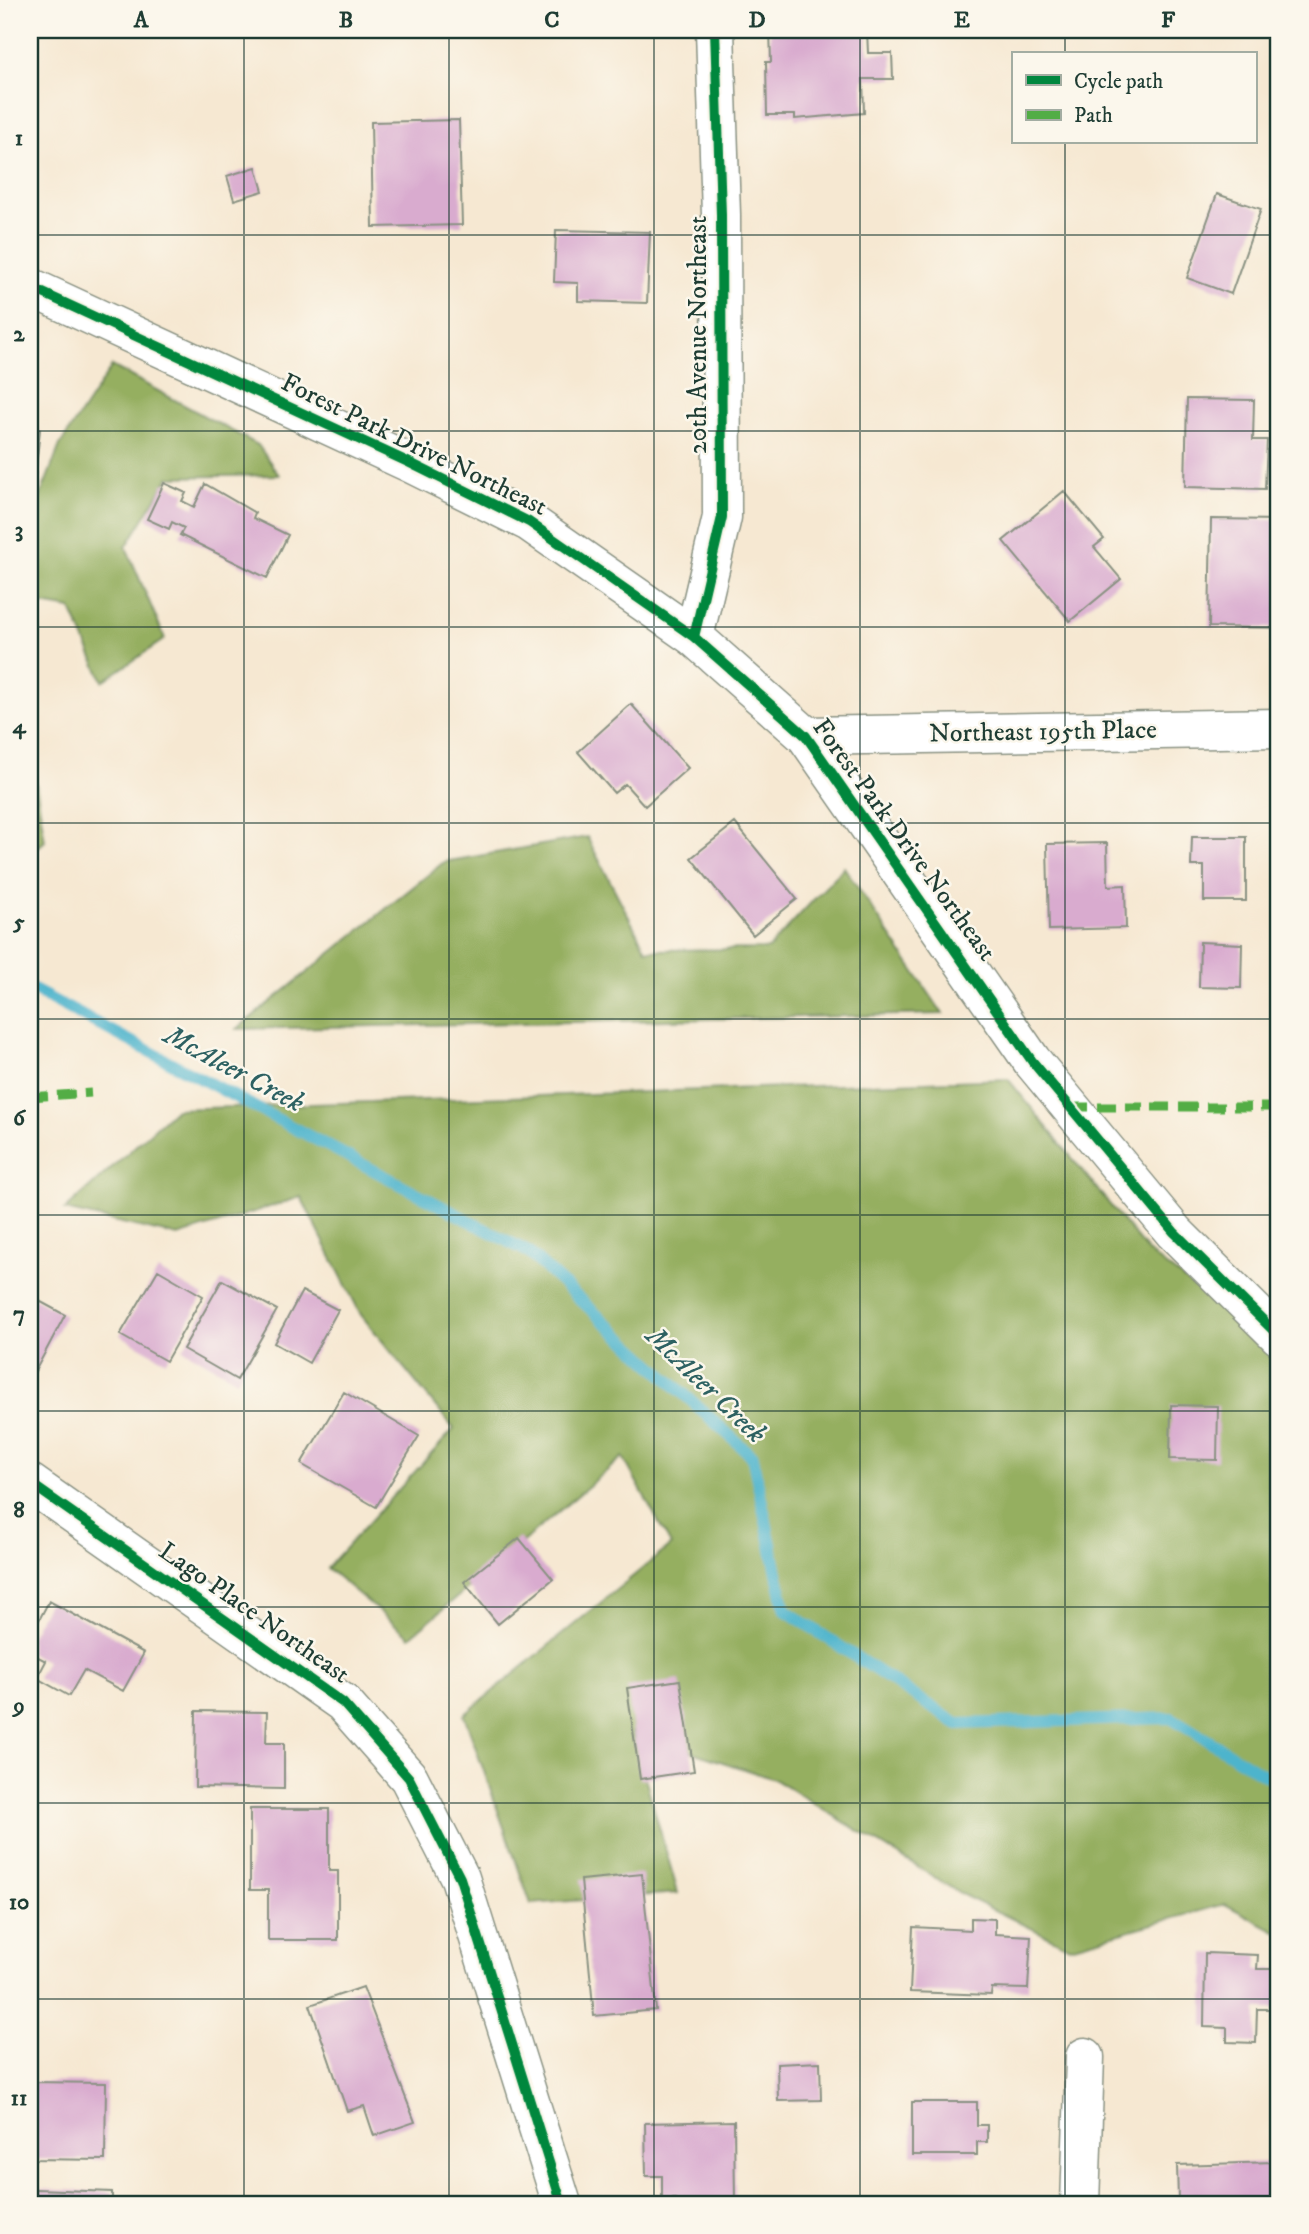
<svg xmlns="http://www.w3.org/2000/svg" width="1309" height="2234" viewBox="0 0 1309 2234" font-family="'IM FELL DW Pica',serif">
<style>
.forest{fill:#95af61;stroke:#5a764a;stroke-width:2}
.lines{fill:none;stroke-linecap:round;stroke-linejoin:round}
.stream{stroke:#4db4cc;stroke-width:12}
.building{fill:#d9abcf}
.minor-casing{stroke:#8a9283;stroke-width:41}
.minor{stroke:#fff;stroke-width:38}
.quiet{stroke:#52ad45;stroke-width:9;stroke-dasharray:18 9;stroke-linecap:butt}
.cycleway-casing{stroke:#fbf7ec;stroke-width:15}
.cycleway{stroke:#00873e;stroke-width:10}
.grid{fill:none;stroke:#1f3d34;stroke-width:2;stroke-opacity:0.55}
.labels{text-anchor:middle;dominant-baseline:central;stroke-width:5;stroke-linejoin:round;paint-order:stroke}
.street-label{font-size:26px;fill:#1f3d34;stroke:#fbf7ec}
.water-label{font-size:28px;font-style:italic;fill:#2d6162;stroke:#fbf7ec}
.neatline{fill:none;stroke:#1f3d34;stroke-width:2.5}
.grid-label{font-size:23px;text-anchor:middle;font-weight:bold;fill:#1f3d34}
</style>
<rect width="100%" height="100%" fill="#fbf7ec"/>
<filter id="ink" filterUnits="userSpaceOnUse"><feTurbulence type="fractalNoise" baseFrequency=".0143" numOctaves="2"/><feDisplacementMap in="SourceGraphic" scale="14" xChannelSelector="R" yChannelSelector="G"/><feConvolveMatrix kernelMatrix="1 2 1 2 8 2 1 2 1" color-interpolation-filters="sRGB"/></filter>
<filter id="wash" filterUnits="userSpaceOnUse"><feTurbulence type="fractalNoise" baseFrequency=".00686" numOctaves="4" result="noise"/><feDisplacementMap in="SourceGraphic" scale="28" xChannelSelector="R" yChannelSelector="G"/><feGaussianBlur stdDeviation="1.57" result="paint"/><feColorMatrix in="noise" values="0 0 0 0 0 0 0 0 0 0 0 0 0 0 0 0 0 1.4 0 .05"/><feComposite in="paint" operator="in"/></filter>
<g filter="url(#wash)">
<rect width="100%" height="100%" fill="#f6e8d2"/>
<path class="forest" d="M112,366L258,445L279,475L169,477L126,547L165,639L103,681L71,609L30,602V523L60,445Z
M30,746L45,841L30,854Z
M587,837L646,950L768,949L844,867L943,1014L237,1029L444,862Z
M1008,1079L1148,1252L1279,1352V1933L1225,1904L1070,1947L965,1896L774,1779L632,1732L678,1893L531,1904L464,1715L671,1545L623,1457L410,1637L327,1568L454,1429L361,1315L301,1197L178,1236L65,1210L176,1109Z"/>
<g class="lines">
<path class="stream" d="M30,988L528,1252L752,1456L785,1610L957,1724L1172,1718L1279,1784"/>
</g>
<g id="blocks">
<path class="building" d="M770,30H867L868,53H892L893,79H863L864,113L795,119V115H767L766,62H771Z
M459,120L462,225L373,227L371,122Z
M256,167L263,191L234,200L227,176Z
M1217,194L1261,209L1231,294L1187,278Z
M556,230L650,232L647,303L578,301V283L554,282Z
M1187,399L1254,400L1253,440H1267L1265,489L1185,487Z
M30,429L40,430L35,477H30Z
M164,483L186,493L182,501L194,507L205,484L255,513L253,518L288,535L267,578L180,535L184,528L172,522L169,529L147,519Z
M1064,491L1104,539L1094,547L1121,579L1070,621L1003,541Z
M1211,519L1279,520V628L1209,627Z
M631,704L688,768L645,806L625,784L614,793L578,752Z
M735,823L797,899L753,935L691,858Z
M1192,837H1246V901H1204V866H1191Z
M1107,843L1108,886L1125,885L1126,928L1049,930L1047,844Z
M1200,942L1242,944L1241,988L1199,987Z
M158,1270L203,1296L166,1361L120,1335Z
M222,1280L277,1310L237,1380L183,1349Z
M302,1291L338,1310L309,1363L274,1343Z
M30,1296L65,1315L32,1377L30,1376Z
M344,1392L419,1436L376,1507L301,1464Z
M1171,1405L1218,1406L1217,1460L1170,1459Z
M519,1538L553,1579L498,1624L464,1582Z
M49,1601L144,1653L123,1691L84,1670L69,1696L37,1678L46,1661L30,1653V1637Z
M680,1680L694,1771L640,1779L627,1688Z
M196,1711L267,1712L266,1743H284V1789L195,1787Z
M250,1809H329V1871H338V1940H268V1890H250Z
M642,1874L656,2010L594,2016L581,1880Z
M971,1918L995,1919V1934L1031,1936L1028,1989L992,1988L991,1995L910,1992L913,1927L971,1930Z
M1205,1953L1258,1955L1257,1969H1279V2009H1257L1256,2043L1227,2042V2028L1204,2027Z
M363,1987L415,2122L374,2136L364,2106L347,2111L310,2005Z
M820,2062L821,2100L778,2101L777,2064Z
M30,2082L106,2083L105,2160L30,2159Z
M912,2102H977V2125H987V2142H977V2155H912Z
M734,2121L735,2204H676V2199H662V2176H646L645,2123Z
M1274,2162L1275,2204H1213V2198L1178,2199L1177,2165Z
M36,2189L112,2192V2204H35Z"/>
</g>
</g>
<g filter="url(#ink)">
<use href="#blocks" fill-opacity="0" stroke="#8a9283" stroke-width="2"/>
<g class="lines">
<defs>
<path id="minor" d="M30,287L410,463L529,522L694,637L806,736L1032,1061L1174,1232L1279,1336
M694,637L722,517L721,215L715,30
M806,736L1279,728
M30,1483L343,1703L409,1778L460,1878L562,2204
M1080,2204L1085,2057"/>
</defs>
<use href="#minor" class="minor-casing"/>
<use href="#minor" class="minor"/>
<path class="quiet" d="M30,1097L91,1093
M1071,1107H1279"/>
<defs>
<path id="cycleway" d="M30,287L410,463L529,522L694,637L806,736L1032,1061L1174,1232L1279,1336
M694,637L722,517L721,215L715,30
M30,1483L343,1703L409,1778L460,1878L562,2204"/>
</defs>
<use href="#cycleway" class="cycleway-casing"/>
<use href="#cycleway" class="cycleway"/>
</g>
</g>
<path class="grid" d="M244,30V2204M449,30V2204M654,30V2204M860,30V2204M1065,30V54M1065,142V2204M30,235H1279M30,431H1279M30,627H1279M30,823H1279M30,1019H1279M30,1215H1279M30,1411H1279M30,1607H1279M30,1803H1279M30,1999H1279"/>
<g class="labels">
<g class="street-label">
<text transform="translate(698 335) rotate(-90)">20th Avenue Northeast</text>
<text transform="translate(414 445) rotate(26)">Forest Park Drive Northeast</text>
<text transform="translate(1043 732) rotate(-1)">Northeast 195th Place</text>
<text transform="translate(904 840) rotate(54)">Forest Park Drive Northeast</text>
<text transform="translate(254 1613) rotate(35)">Lago Place Northeast</text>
</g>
<g class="water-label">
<text transform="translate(234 1069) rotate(28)">McAleer Creek</text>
<text transform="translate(706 1385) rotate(44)">McAleer Creek</text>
</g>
</g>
<rect width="1309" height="2234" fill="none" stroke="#fbf7ec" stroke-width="77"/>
<rect x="1012" y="52" width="245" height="91" fill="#fbf7ec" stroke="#a3ada2" stroke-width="2"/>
<rect x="1026" y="75" width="35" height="10" fill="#00873e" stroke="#a3ada2" stroke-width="2"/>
<text x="1074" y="88" font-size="21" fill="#1f3d34">Cycle path</text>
<rect x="1026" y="110" width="35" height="10" fill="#52ad45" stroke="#a3ada2" stroke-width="2"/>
<text x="1074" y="122" font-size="21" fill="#1f3d34">Path</text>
<rect x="38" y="38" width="1232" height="2158" class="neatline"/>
<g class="grid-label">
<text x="141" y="27">A</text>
<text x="346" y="27">B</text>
<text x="552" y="27">C</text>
<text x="757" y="27">D</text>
<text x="962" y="27">E</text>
<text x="1168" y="27">F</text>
<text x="19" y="145">1</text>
<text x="19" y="341">2</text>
<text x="19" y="537">3</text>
<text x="19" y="733">4</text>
<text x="19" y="929">5</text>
<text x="19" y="1125">6</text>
<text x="19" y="1321">7</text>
<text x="19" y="1517">8</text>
<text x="19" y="1713">9</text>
<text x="19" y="1909">10</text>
<text x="19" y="2105">11</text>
</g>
</svg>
